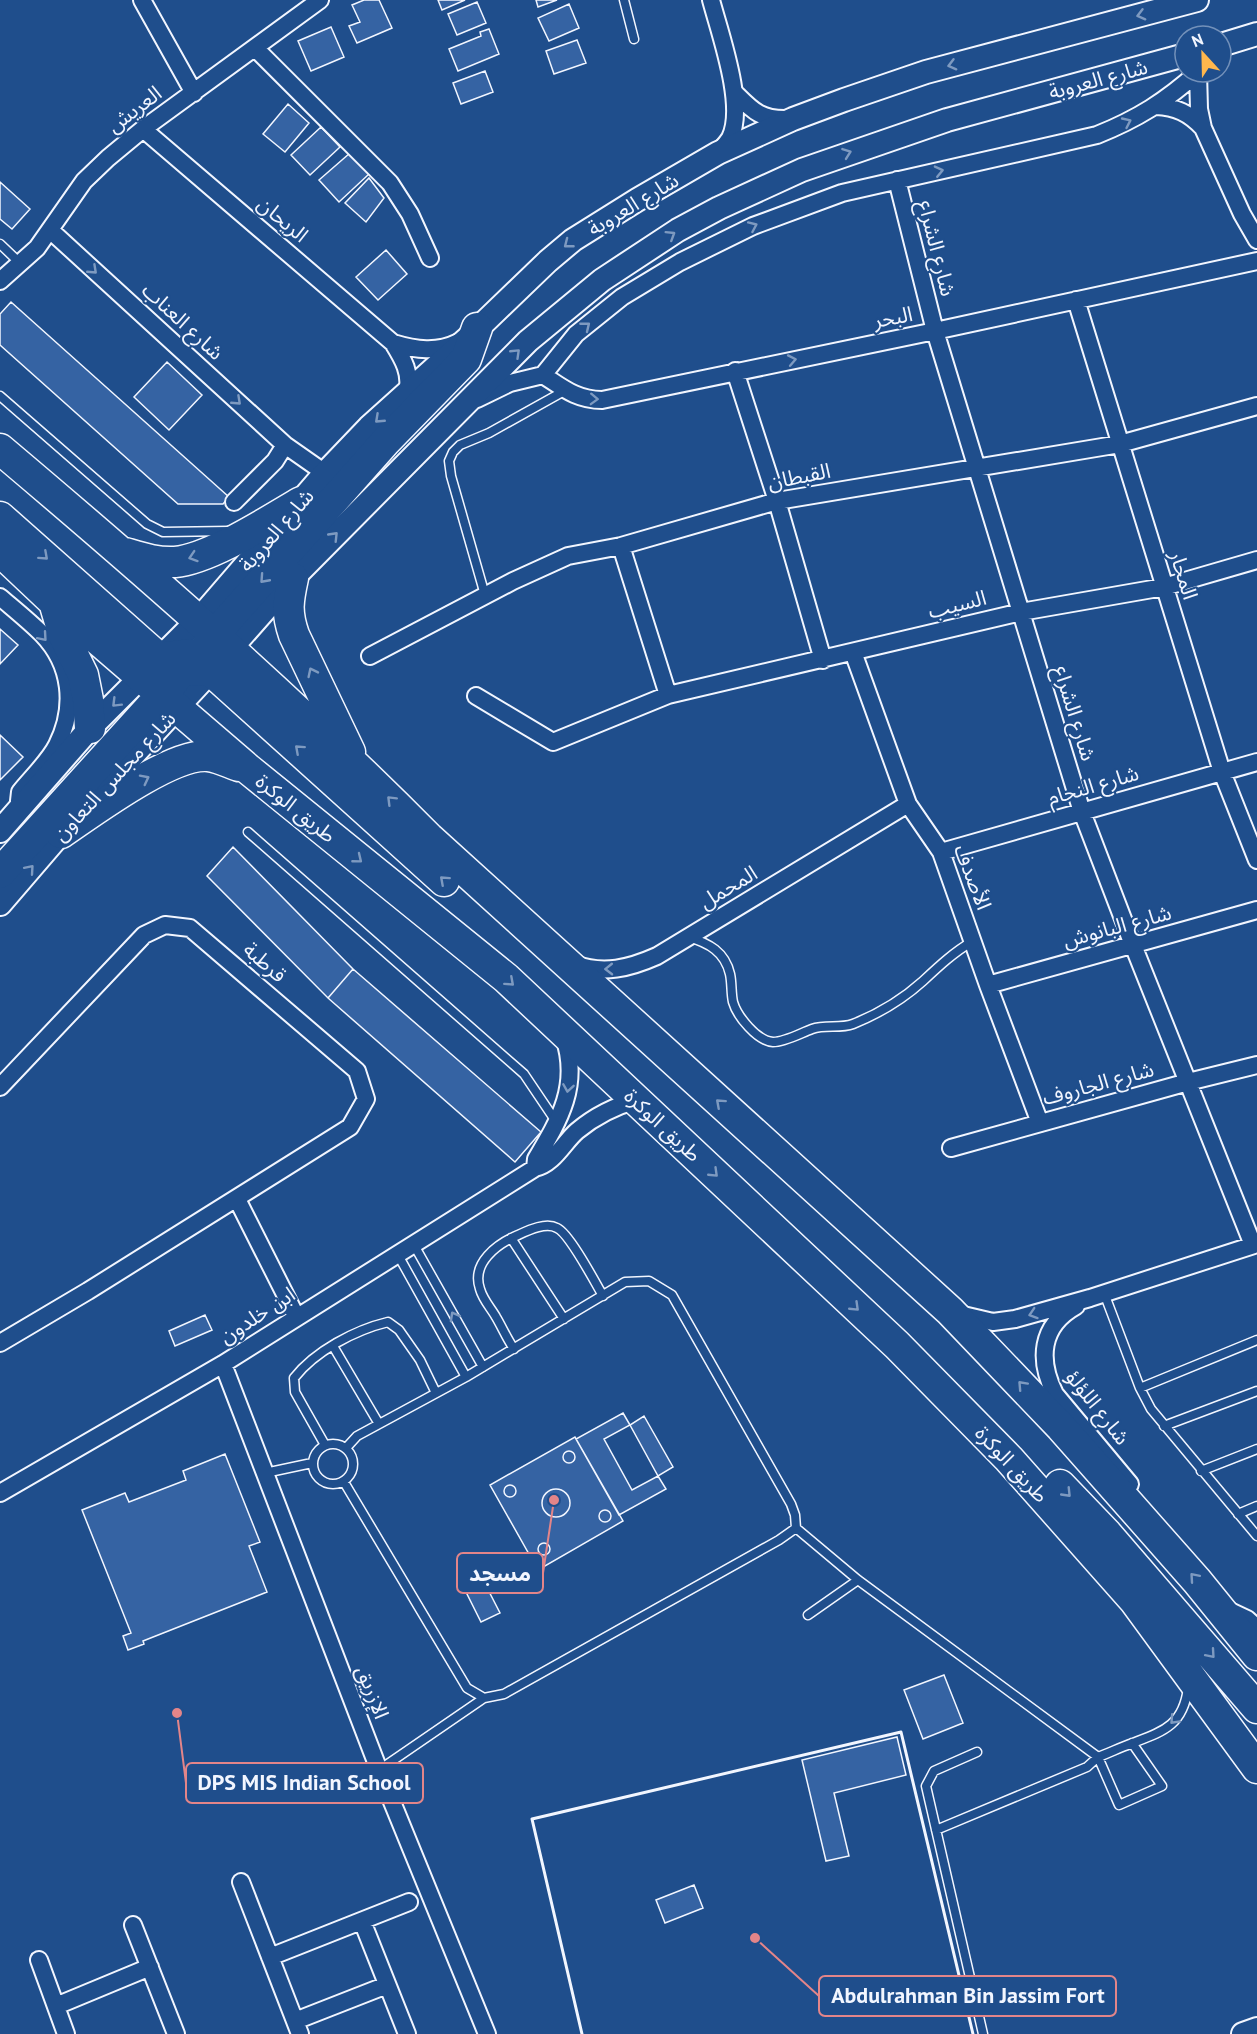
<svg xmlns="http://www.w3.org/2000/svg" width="1257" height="2034" viewBox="0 0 1257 2034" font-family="'PT Sans','Noto Sans Arabic',sans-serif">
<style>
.building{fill:#3563a3;stroke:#f2f6ff;stroke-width:1.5}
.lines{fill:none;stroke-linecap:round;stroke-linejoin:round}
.lane-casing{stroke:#f2f6ff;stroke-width:11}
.street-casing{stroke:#f2f6ff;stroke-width:20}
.secondary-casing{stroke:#f2f6ff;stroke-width:26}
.highway-casing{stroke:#f2f6ff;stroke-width:33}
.lane{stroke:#1f4e8c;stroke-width:8}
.street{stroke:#1f4e8c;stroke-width:16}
.secondary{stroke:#1f4e8c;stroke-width:22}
.highway{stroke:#1f4e8c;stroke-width:30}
.wall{stroke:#f2f6ff;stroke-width:3}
.oneway{stroke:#7e9ac0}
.labels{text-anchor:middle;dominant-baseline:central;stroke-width:4.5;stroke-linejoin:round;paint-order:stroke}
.street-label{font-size:21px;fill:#f2f6ff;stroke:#1f4e8c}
.leader{fill:none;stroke:#e38589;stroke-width:2}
.callout-dot{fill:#e38589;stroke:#1f4e8c;stroke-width:2}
.callout{fill:#1f4e8c;stroke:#e38589;stroke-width:2}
.callout-label{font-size:22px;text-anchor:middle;font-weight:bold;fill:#f2f6ff}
</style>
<rect width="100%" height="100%" fill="#1f4e8c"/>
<path class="building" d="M364,0H379L392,28L357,43L349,26L360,22L352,5Z
M438,0H465L442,10Z
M536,0H557L538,7Z
M477,2L486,23L457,35L448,14Z
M569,4L579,28L549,41L538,18Z
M331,27L344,57L311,71L298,41Z
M489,29L499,54L458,71L449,49L481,36L480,32Z
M577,40L586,63L554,74L546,51Z
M485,71L493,92L461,104L453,83Z
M288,104L309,123L285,152L263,134Z
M321,127L340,147L310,175L291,155Z
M350,153L369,174L339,202L319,180Z
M369,178L384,198L366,222L345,203Z
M0,182L30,209L12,229L0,219Z
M386,250L407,274L378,300L356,277Z
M11,302L229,497L223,504H178L0,345V314Z
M167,362L202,395L169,430L134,397Z
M0,629L18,645L0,664Z
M0,735L23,757L0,780Z
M233,847L353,969L328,998L207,876Z
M353,969L541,1132L515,1162L328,998Z
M205,1315L212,1330L175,1346L169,1331Z
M623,1413L630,1425L604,1439L632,1490L658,1476L666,1489L619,1515L576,1439Z
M644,1416L673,1467L658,1476L630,1425Z
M575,1437L623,1521L538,1570L490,1485Z
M563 1457a6 6 0 1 1 12 0a6 6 0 1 1-12 0Z
M225,1454L260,1542L249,1546L267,1592L143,1641L144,1644L128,1650L123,1636L131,1633L82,1510L125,1493L129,1502L186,1480L183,1471Z
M504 1491a6 6 0 1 1 12 0a6 6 0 1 1-12 0Z
M542 1503a14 14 0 1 1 28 0a14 14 0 1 1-28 0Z
M599 1516a6 6 0 1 1 12 0a6 6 0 1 1-12 0Z
M538 1549a6 6 0 1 1 12 0a6 6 0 1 1-12 0Z
M481,1576L500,1613L481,1622L463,1586Z
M944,1675L963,1723L923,1739L904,1690Z
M897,1737L906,1775L834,1793L849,1856L826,1861L802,1760Z
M694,1885L703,1908L665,1923L656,1900Z"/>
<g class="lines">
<defs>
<path id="lane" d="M624,0L634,39
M0,244L20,263
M0,396L147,524L163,532L229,531
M485,595L451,476L449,461L453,452L460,445L489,433L566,390
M248,832L524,1074L557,1123
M688,937C709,943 725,952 730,974C732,983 731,993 733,1002C737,1016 757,1041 773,1042C785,1042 801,1033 812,1029C825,1024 840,1029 853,1024C878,1014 902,1000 923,981C939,966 954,952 973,941
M511,1238L564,1319
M414,1245L483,1367
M398,1255L466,1377
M1104,1293L1140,1388L1151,1409L1257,1536
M333,1346L379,1424
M514,1349C507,1339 502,1327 496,1317C491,1308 483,1300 480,1289C471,1263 497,1244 518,1235C529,1230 546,1222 557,1228C569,1233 595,1282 603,1296
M1140,1388L1257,1340
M1164,1426L1257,1391
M313 1464a20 20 0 1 1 40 0a20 20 0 1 1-40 0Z
M325,1445L295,1392L294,1378C315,1351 355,1330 388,1322L399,1330L420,1360L436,1393
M1201,1471L1257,1449
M265,1473L312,1463
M344,1482L467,1688L484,1698L504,1694L779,1540L796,1528L795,1515L791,1504L672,1295L649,1281L625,1282L466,1377L357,1436L346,1448
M1238,1514L1257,1506
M796,1528L858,1580L1098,1757C1109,1753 1119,1748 1130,1744C1161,1732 1183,1727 1188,1688
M808,1615L858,1580
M977,1752L934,1771L926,1786L983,2034
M379,1770L484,1698
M936,1830L1087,1767L1098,1757L1119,1805L1162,1786L1132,1743"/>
<path id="street" d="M142,0L194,93
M711,0C720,34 746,106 730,138C727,143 722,148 718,153
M255,48L390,183L410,214L430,258
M1198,72L1199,109L1203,128L1242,214L1257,240
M735,93C753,111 761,120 788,119
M1156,106C1176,107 1189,113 1203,128
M143,129L393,343C403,359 412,374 407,393
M897,180L935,331L1082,812L1133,945L1253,1245
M50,230L285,445L325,473
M0,281L37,248L84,181L108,158L143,129L320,0
M1076,300L1222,772L1257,860
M393,343C416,350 437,353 459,342
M735,371L777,501L823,660
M543,375C563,388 577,400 602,400L935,331L1257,261
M477,399L510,383L543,375L576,334L622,297L680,262L753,226L842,193L1097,135C1137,119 1166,101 1198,72
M234,502L275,461L285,445
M621,546L668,695
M0,597C14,609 29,621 42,634C72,665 76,707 57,745C49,761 32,777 20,792L19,801
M853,652L908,804L941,852L988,985L1040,1123
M370,656L513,581L568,556L621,546L777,501L1120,444L1257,406
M476,696L553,742L668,695L1021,612L1164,587L1257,560
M941,852L1257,762
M575,964C603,975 630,968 657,956L908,804
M988,985L1257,910
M0,1087L144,935L165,925L190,928L357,1071L366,1099L350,1127L88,1291L0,1343
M951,1148L1188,1082L1257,1065
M535,1168L536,1159C560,1119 580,1085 564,1037
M237,1199L296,1316
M1076,1306C1040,1326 1038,1360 1055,1394L1130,1484
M959,1314L993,1322L1015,1319L1090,1298L1257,1244
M223,1364L379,1770L487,2034
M0,1493L223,1364L535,1168C554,1164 564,1142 577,1131C595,1116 615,1106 637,1100
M1230,1611L1247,1619L1257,1628
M241,1882L300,2034
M362,1921L407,2034
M133,1925L176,2034
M270,1957L409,1902
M39,1960L66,2034
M56,2006L150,1967
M295,2021L387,1985"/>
<path id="secondary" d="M1221,45L1257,34
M0,831L90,728L199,619L325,473L369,427L468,338L548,261L573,240L637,200L718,153L793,119L844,100L926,72L1197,0
M0,904L61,833L211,671L293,578L528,341L602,280L678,230L719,208L802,170L947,120L1185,55
M1243,2034L1257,2029"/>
<path id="highway" d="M0,449C148,574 293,701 429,838L950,1311L1061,1427L1197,1581L1257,1655
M0,517L159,658L191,654
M0,551L54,602L248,769L506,978L897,1345L1009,1459L1134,1600L1257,1768
M125,553C142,558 157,563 175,562C210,559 270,520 301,502
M293,578C288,601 286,612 294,635L350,752
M54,602L64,636L83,675L88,700L90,728
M205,649L215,634L385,442L466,359L477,328
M141,677L193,670L211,671L444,881
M61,833C92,812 171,753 208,756C218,757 230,763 239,766
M0,873L175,680
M1060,1485L1107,1534L1257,1708"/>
</defs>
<use href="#lane" class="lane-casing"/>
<use href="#street" class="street-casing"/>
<use href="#secondary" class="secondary-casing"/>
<use href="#highway" class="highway-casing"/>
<use href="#lane" class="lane"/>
<use href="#street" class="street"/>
<use href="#secondary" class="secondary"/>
<use href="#highway" class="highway"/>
<path class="wall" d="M582,2034L532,1819L901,1732L973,2034"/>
</g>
<defs><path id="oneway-chevron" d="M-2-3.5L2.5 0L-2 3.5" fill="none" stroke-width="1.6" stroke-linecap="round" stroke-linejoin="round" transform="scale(1.5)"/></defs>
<g class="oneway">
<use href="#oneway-chevron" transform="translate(1141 15) rotate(165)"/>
<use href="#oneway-chevron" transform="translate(952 65) rotate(165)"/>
<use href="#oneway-chevron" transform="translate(1127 122) rotate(-25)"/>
<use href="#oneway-chevron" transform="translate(847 153) rotate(-20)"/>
<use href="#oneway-chevron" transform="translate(939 171) rotate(-13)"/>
<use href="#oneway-chevron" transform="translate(753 226) rotate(-24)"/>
<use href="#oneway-chevron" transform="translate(671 235) rotate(-32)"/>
<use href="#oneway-chevron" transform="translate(568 244) rotate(142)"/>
<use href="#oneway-chevron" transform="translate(93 270) rotate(43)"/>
<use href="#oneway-chevron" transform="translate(586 326) rotate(-39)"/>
<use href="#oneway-chevron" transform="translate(516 353) rotate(-44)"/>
<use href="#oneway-chevron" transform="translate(792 360) rotate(-11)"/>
<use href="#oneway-chevron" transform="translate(594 399) rotate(2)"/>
<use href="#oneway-chevron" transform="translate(237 401) rotate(43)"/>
<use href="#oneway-chevron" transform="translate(379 419) rotate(137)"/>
<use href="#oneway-chevron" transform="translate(334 536) rotate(-46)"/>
<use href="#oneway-chevron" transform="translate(44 556) rotate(42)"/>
<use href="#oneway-chevron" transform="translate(193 557) rotate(162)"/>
<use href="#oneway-chevron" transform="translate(264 579) rotate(132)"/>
<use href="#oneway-chevron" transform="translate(43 637) rotate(49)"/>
<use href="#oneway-chevron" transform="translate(312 672) rotate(-116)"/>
<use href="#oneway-chevron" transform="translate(116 703) rotate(135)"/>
<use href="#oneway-chevron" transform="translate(299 749) rotate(-138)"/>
<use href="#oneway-chevron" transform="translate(145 779) rotate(-27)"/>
<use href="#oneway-chevron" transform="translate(391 800) rotate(-135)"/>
<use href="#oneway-chevron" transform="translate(358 859) rotate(39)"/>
<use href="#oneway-chevron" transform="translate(30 869) rotate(-49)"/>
<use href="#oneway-chevron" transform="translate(444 880) rotate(-138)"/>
<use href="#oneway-chevron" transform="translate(609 969) rotate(179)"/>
<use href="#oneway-chevron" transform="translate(510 982) rotate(42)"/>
<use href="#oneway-chevron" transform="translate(568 1088) rotate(99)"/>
<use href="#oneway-chevron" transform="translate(720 1103) rotate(-138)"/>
<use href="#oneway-chevron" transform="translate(714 1173) rotate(44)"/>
<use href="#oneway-chevron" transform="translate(855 1307) rotate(44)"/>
<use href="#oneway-chevron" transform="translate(1033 1314) rotate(162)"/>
<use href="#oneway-chevron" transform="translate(454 1316) rotate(-119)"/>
<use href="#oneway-chevron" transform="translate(1022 1385) rotate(-133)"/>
<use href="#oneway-chevron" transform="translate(1067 1493) rotate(46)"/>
<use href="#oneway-chevron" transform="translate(1194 1577) rotate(-131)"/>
<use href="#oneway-chevron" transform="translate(1211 1654) rotate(49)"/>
<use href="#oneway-chevron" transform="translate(1174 1720) rotate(133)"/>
</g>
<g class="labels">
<g class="street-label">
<text transform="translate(1098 79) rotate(-15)">شارع العروبة</text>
<text transform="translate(134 109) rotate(-37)">العريش</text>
<text transform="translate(633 204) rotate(-31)">شارع العروبة</text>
<text transform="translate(283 219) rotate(40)">الريحان</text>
<text transform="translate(937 248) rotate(76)">شارع الشراع</text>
<text transform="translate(893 317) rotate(-11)">البحر</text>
<text transform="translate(183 321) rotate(43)">شارع العناب</text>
<text transform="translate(799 476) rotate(-11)">القبطان</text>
<text transform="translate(276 530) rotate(-49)">شارع العروبة</text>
<text transform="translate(1184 575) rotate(73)">المحار</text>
<text transform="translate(957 604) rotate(-14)">السيب</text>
<text transform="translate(1075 713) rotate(73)">شارع الشراع</text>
<text transform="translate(114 776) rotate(-47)">شارع مجلس التعاون</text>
<text transform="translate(1093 785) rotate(-16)">شارع النحام</text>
<text transform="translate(296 808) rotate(39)">طريق الوكرة</text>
<text transform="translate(973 877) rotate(69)">الأصدف</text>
<text transform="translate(728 887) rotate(-31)">المحمل</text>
<text transform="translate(1117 926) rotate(-15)">شارع البانوش</text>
<text transform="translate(265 962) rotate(41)">قرطبة</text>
<text transform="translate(1098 1083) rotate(-15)">شارع الجاروف</text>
<text transform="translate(663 1125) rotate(43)">طريق الوكرة</text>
<text transform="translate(257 1315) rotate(-33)">ابن خلدون</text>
<text transform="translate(1098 1407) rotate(52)">شارع اللؤلؤ</text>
<text transform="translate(1012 1464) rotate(47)">طريق الوكرة</text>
<text transform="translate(373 1692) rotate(69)">الإزريق</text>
</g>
</g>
<path class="leader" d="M554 1500L543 1573M177 1713L186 1783M755 1938L819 1996"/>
<g class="callout-dot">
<circle cx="554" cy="1500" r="6"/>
<circle cx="177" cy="1713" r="6"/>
<circle cx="755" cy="1938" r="6"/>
</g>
<g class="callout">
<rect x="457" y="1553" width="86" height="40" rx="6"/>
<rect x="186" y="1763" width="237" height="40" rx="6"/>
<rect x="819" y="1976" width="297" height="40" rx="6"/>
</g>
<g class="callout-label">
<text x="500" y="1581">مسجد</text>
<text x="304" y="1790">DPS MIS Indian School</text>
<text x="968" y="2003">Abdulrahman Bin Jassim Fort</text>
</g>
<g transform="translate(1203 54) rotate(338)"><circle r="28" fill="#1f4e8c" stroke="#7391ba" stroke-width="1.5"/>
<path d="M0-4.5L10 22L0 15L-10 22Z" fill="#ffb74d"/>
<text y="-9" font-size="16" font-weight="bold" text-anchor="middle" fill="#f2f6ff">N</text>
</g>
</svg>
